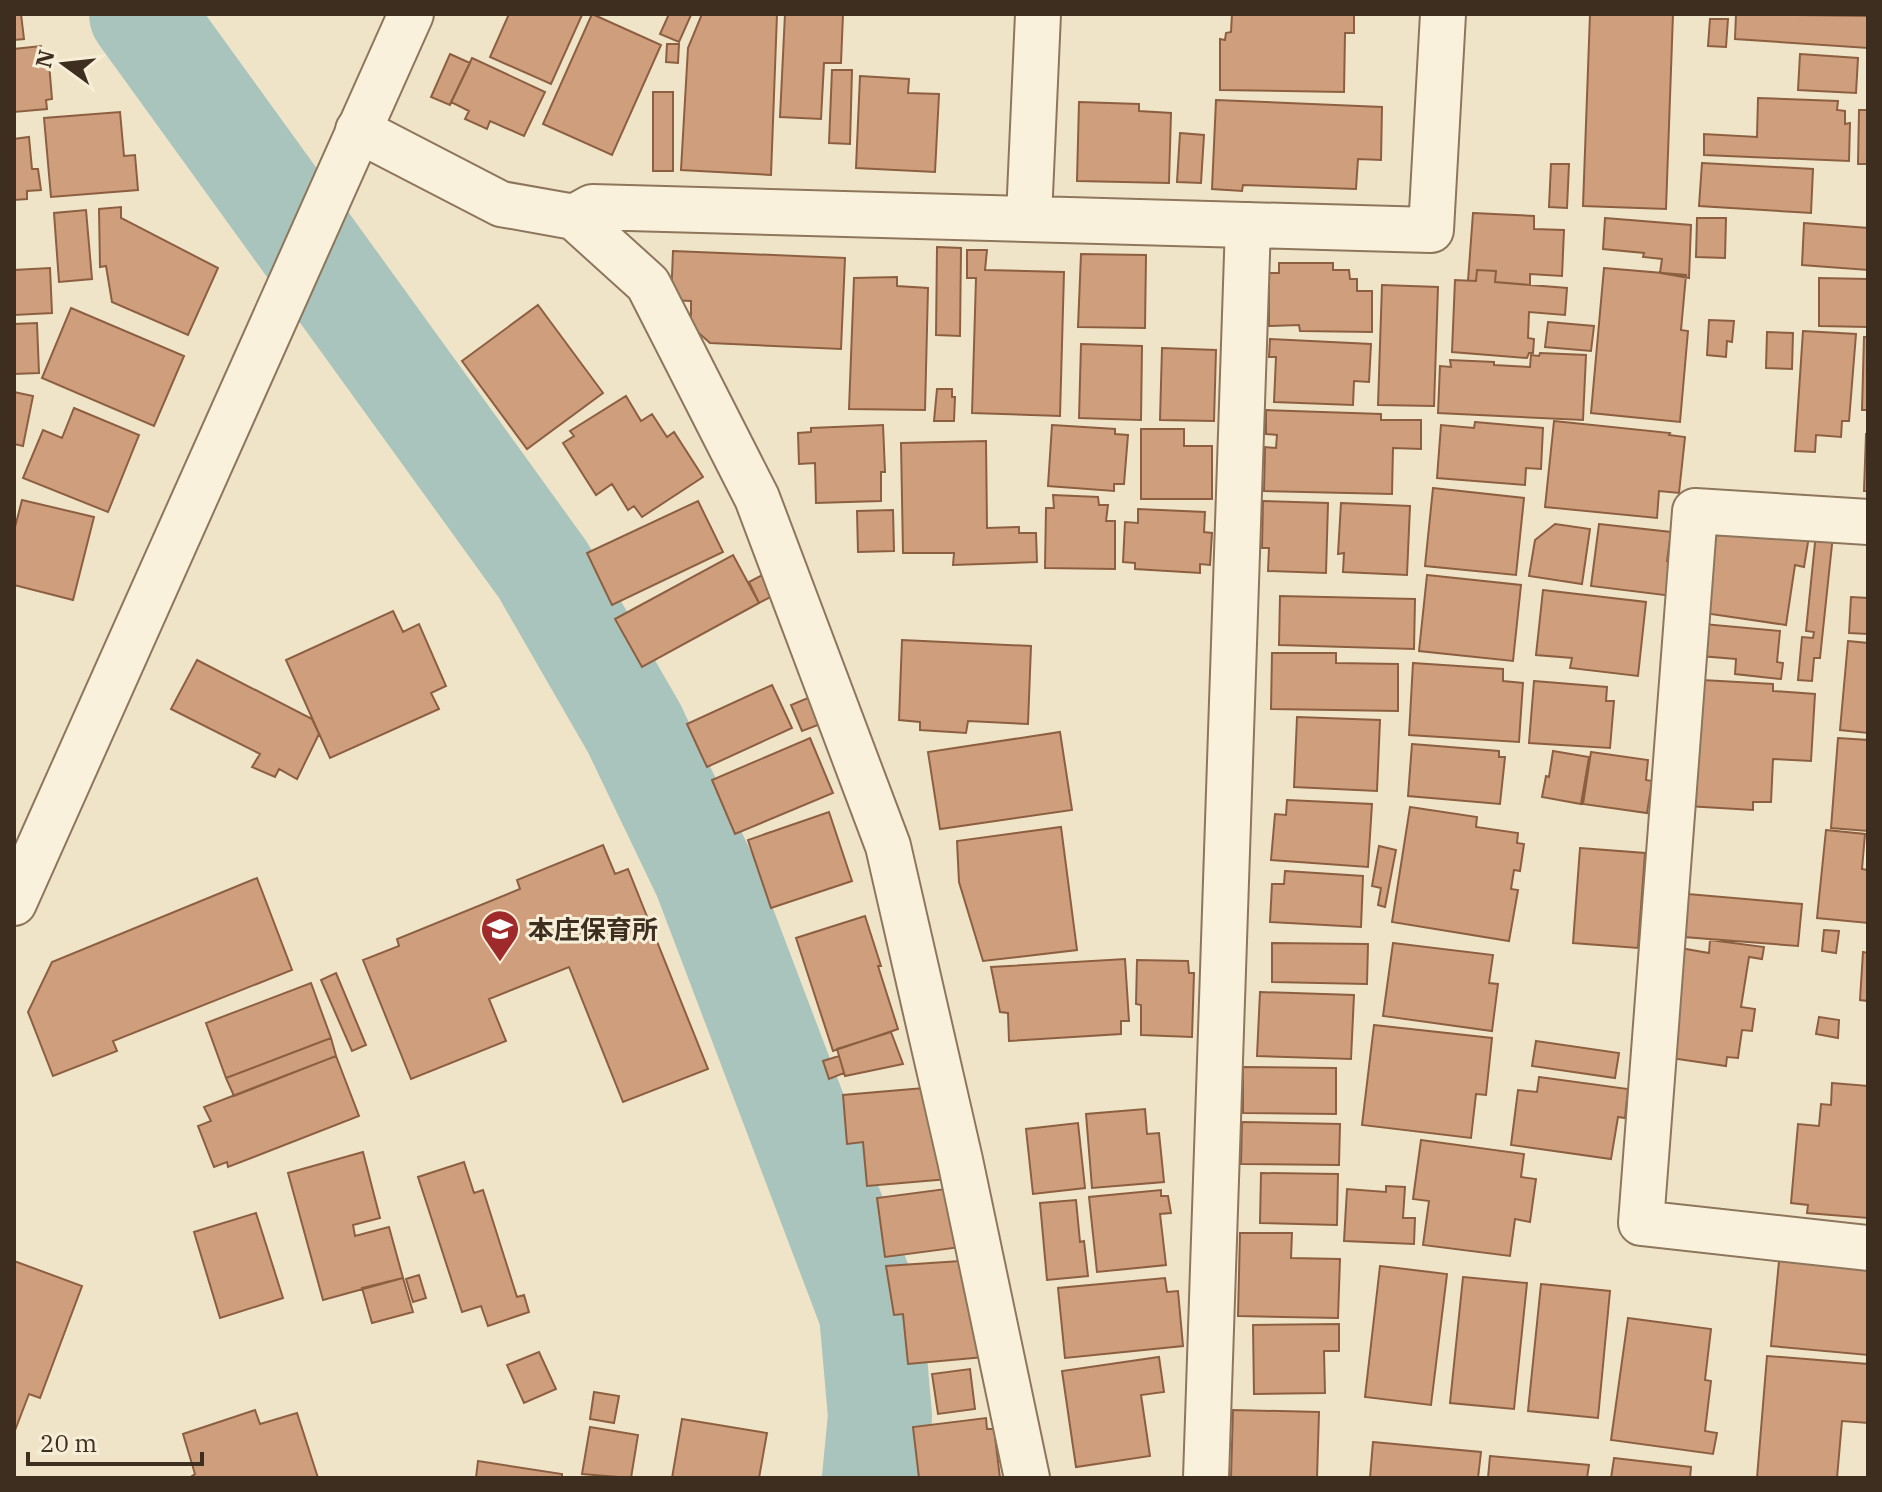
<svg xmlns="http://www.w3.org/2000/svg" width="1882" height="1492" viewBox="0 0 1882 1492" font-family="'IBM Plex Serif','Noto Sans JP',serif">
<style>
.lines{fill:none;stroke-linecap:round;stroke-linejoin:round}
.river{stroke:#a9c4bc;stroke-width:104}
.building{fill:#cf9f7d;stroke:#8d5f41;stroke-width:2}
.minor-casing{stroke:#8d765c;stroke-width:48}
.tertiary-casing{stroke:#8d765c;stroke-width:48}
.minor{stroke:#faf1dc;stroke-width:44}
.tertiary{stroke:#faf1dc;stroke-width:44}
.labels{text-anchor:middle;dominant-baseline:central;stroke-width:6;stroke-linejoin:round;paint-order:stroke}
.poi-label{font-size:26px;font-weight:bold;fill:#3d2e20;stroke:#f7eed8;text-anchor:start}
</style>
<rect width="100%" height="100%" fill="#f0e4c8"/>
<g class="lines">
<path class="river" d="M141,14L543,570L634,728L705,876L871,1313L880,1416L874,1478"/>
</g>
<path class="building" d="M14,14H21L24,39L14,40Z
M509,14L582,15L551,84L490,57Z
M592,14L661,45L612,155L543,124Z
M669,14L691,15L679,42L660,34Z
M702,14H777L771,175L681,170L688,48Z
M785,14H843L841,63H824L821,119L780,117Z
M1232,14H1354V33H1345L1344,92L1220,90V39L1225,40L1226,33L1231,32Z
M1590,14H1673L1666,209L1583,206Z
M1736,14L1868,16V48L1735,39Z
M1710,19H1728L1726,47L1708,46Z
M667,44H679L678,63L666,62Z
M41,46L43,63H49L52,99L46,100L47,109L14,112V49Z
M450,54L470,63L450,105L431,97Z
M1800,54L1858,58L1856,93L1798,90Z
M472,58L545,92L524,136L490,121L487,129L465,119L469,111L451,102Z
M832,70H852L850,144L829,143Z
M860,76L909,79L908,93L939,94L935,172L856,168Z
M653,92H673V171H653Z
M1758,98L1838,101L1837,110L1845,111V124L1850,123L1849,161L1704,155V134L1757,137Z
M1216,100L1382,107L1381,160L1358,159L1356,189L1243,185L1242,191L1212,189Z
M1079,102L1139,104V111L1171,113L1169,183L1077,181Z
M1859,110H1868V164H1858Z
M120,112L124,156L135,155L138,190L51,197L44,118Z
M1180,133L1204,135L1201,183L1177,182Z
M29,137L32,169H38L41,190L27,191V199L14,200V139Z
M1702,163L1813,169L1811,213L1699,206Z
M1551,164H1569L1567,208L1549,207Z
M121,207V218L218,268L188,335L112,302L106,266L100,267L99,209Z
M86,210L92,279L59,282L54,213Z
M1473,213L1534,216V229L1564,230L1562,276L1530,274V285L1495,282L1496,271L1477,270L1476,281H1468Z
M1605,218L1691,225L1689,278L1660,273L1662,259L1643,257L1644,253L1603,249Z
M1697,218H1726L1725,258L1696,257Z
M1804,223L1868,228V270L1802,265Z
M937,247L961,248L960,336L936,335Z
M967,250H987L985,270L1064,272L1060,416L972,413L976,278H967Z
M673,251L845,258L841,349L710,343L691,326V301L671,300Z
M1081,254L1146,255L1145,328L1078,327Z
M1279,263H1333V270H1349L1350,279H1357V291H1372V332L1300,331L1299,325L1269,326V273H1279Z
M50,268L52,313L14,315V270Z
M1604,268L1686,275L1681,330L1688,331L1680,422L1591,413Z
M1477,270L1496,271L1495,282L1567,288L1565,315L1529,312L1528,338L1534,339L1533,353H1529L1527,358L1452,352L1455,280L1476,281Z
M897,277V286L928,288L925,410L849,409L854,278Z
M1819,278L1868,279V327L1819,326Z
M1382,285L1438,287L1434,406L1378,405Z
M538,305L603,393L527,449L462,361Z
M71,308L184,356L154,426L42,378Z
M1709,320L1734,321L1732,342L1727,341L1726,357L1707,355Z
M1548,322L1594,326L1591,351L1545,347Z
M37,323L39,373L14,374V324Z
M1803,331L1856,334L1849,421H1842L1841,437L1816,435L1815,452L1795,451Z
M1767,332L1793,333L1792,369L1766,368Z
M1864,337H1868V410H1862Z
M1270,339L1371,344L1369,382L1354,381L1353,405L1274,402L1276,357H1269Z
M1081,344L1142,346L1141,420L1079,418Z
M1162,348L1216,350L1214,421L1160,420Z
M1540,353L1586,355L1583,420L1438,413L1440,366L1451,367L1450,360L1494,362V365L1530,367L1531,355L1539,356Z
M937,389H952V397H955L954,421H934Z
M14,392L33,396L23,446L14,444Z
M626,396L641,421L652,414L667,437L674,432L703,477L642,517L634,506L628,510L612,484L596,495L563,443L574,436L570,431Z
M74,408L139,435L108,512L23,478L43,430L62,438Z
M1266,410L1381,414V420H1421V449L1393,448L1392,494L1264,491L1265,447L1276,448L1277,435L1266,434Z
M1554,421L1670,433L1669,435L1685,437L1679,493L1659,491L1657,518L1545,507Z
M1475,422L1543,428L1541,469L1526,468L1525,485L1437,478L1441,425L1474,428Z
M883,425L885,472H881V501L816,503L815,463L799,464L798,433L811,432V428Z
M1052,425L1115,429V434L1128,435L1124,484H1114V491L1048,486Z
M1141,429H1184V446H1212V499H1141Z
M1866,434H1868V491H1864Z
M986,441L987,528L1019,527V533H1036L1037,562L953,565L954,553H903L901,443Z
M1433,488L1524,498L1516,575L1425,566Z
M1053,495L1098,497L1099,505H1108L1106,521H1115V569L1045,568L1046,508H1054Z
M22,500L94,517L73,600L14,585V531Z
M698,501L723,552L612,605L587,553Z
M1263,501L1328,503L1326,573L1268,571L1269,548H1262Z
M1341,503L1410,506L1407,575L1343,572L1344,553L1338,554Z
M1138,509L1205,512L1204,532L1212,533L1210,565L1200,564V573L1135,569V563L1123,562L1125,522L1138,523Z
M893,510L894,551L858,552L857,511Z
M1718,522L1809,536L1804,567L1795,565L1786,625L1704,613Z
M1555,524L1590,529L1582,584L1529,576L1535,540Z
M1599,524L1671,532L1667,561L1677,562L1672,596L1591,586Z
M1816,533L1833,535L1820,658H1814L1812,681L1798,680L1802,637L1813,638L1814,632L1806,631Z
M733,555L759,603L642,667L615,619Z
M781,565L792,586L759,603L749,582Z
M1427,575L1521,585L1513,661L1419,651Z
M1543,590L1646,602L1638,676L1570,668L1572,658L1536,655Z
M1280,596L1415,599L1414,649L1279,645Z
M1851,597L1868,598V634L1849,633Z
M393,611L403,632L419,624L446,686L431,693L439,709L330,758L286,660Z
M1703,624L1780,631L1777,662L1783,663L1781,679L1735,674L1736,659L1700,656Z
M902,640L1031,646L1028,724L968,721L966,733L920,730V722L899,720Z
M1848,641L1868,643V733L1840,730Z
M1272,653H1336V663L1398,664V711L1271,709Z
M197,660L312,719L319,734L297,779L279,769L275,777L252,767L260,754L171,709Z
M1413,663L1503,669V681L1523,683L1519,742L1409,735Z
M1702,680L1773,684V691L1815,694L1811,761L1773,759L1771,802H1753V810L1687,806Z
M1534,681L1607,687L1606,701H1614L1610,748L1529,743Z
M772,685L792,728L707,767L687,724Z
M815,695L826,722L802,731L791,705Z
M1297,717L1380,720L1377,791L1294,787Z
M1060,732L1072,810L940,829L928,752Z
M810,738L833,793L735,834L712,780Z
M1838,738L1868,740V831L1831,828Z
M1412,744L1499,751V757H1505L1500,804L1408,796Z
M1553,751L1589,757L1581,804L1542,797L1546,776L1549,777Z
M1591,752L1648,760L1646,780L1652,781L1647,813L1583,804Z
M1287,800L1372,804L1368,867L1271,860L1275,814L1286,815Z
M1410,807L1477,817L1476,827L1518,833L1517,843L1524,844L1520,871L1514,870L1511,889L1518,890L1509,941L1392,922Z
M829,812L852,881L771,908L748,840Z
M1061,827L1077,950L983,961L959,882L957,841Z
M1826,830L1865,834L1862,869L1868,870V923L1817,918Z
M603,845L615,874L628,869L708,1069L623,1102L569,967L489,999L506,1041L411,1079L363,960L399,946L397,939L520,889L517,880Z
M1379,846L1396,850L1385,907L1378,905L1381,888L1372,886Z
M1580,848L1645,853L1638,948L1573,943Z
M1285,871L1363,876L1361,927L1270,922L1272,884H1284Z
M257,878L292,970L113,1041L117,1051L53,1076L28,1012L52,962Z
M1676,893L1802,904L1798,946L1671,936Z
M865,916L881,966H878L898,1029L833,1051L796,938Z
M1824,930L1839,931L1836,953L1822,951Z
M1710,940L1764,947L1762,959L1749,957L1741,1007L1755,1009L1752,1031L1742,1030L1738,1058L1727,1057L1726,1066L1657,1056L1680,948L1709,953Z
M1272,943L1368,944L1367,984L1272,982Z
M1393,943L1493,955L1489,983L1498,984L1492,1031L1383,1016Z
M1863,952L1868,953V1001L1860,1000Z
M1125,959L1129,1021H1121V1034L1009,1041L1008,1013L1000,1012L991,967Z
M1137,960L1188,961L1189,973H1194L1192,1037L1141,1035V1005L1136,1004Z
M336,973L366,1045L352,1051L321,980Z
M311,983L331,1038L226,1078L206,1023Z
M1260,992L1354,995L1351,1059L1257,1056Z
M1819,1017L1839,1020L1838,1038L1816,1034Z
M1374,1025L1492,1038L1486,1095L1476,1094L1471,1138L1362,1125Z
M891,1032L903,1064L845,1076L837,1049Z
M331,1038L336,1056L234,1096L226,1078Z
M1536,1041L1619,1053L1615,1078L1532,1066Z
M336,1056L359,1116L228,1167L227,1162L214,1167L198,1126L211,1121L204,1107Z
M839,1056L844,1073L829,1079L823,1061Z
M1243,1067L1336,1068V1114L1243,1113Z
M1539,1077L1628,1089L1625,1118L1618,1117L1611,1159L1511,1145L1518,1090L1537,1092Z
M1832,1083L1868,1086V1083V1218L1807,1213L1808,1205L1791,1203L1798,1124L1819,1126L1821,1104L1831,1105Z
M947,1086L960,1178L867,1186L863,1142L847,1144L843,1095Z
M1145,1109L1147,1134L1159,1133L1164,1182L1092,1188L1086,1114Z
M1242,1122L1340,1124L1339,1165L1241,1164Z
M1078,1123L1085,1188L1033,1194L1026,1129Z
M1421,1140L1524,1154L1521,1177L1536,1179L1530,1222L1515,1219L1510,1256L1423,1245L1429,1201L1413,1199Z
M363,1152L380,1218L353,1225L355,1236L389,1227L403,1278L323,1300L288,1173Z
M464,1162L474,1193L483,1190L517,1297L524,1295L529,1312L488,1326L481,1306L462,1312L418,1177Z
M1261,1173L1338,1174L1337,1225L1260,1223Z
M1386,1186L1405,1187L1403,1218H1415L1414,1244L1344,1241L1347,1189L1386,1192Z
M953,1188L961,1247L885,1257L877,1198Z
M1161,1190V1196H1168L1171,1213L1160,1214L1166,1265L1097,1272L1089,1197Z
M1076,1200L1080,1242L1084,1241L1088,1276L1047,1280L1040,1203Z
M256,1213L283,1298L220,1318L194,1232Z
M1240,1233H1292L1291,1258L1340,1259L1338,1318L1238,1316Z
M975,1260L984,1357L908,1364L903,1314L894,1315L886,1266Z
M14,1261L82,1286L40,1398L29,1394L14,1433Z
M1779,1261L1868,1269V1355L1771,1346Z
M1380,1266L1447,1274L1431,1405L1365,1397Z
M419,1275L426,1298L413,1302L406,1279Z
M1463,1277L1527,1283L1514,1409L1450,1403Z
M403,1278L413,1312L372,1323L362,1288Z
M1165,1278L1167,1292L1178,1291L1183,1346L1065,1358L1058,1288Z
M1541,1284L1610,1291L1598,1418L1528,1411Z
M1628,1318L1711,1329L1705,1380L1711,1381L1705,1431L1717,1433L1713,1454L1611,1440Z
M1339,1324V1351H1324L1325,1393L1254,1394L1253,1325Z
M539,1352L556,1389L524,1403L507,1365Z
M1767,1356L1868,1364V1423L1842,1421L1837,1478H1757Z
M1159,1357L1164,1392L1141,1395L1150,1456L1076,1467L1062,1371Z
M970,1369L975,1409L938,1414L932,1374Z
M594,1392L619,1396L614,1423L590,1419Z
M255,1410L260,1424L297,1413L318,1478H189L195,1474L183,1434Z
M1233,1410L1319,1412L1317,1478H1231Z
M986,1418L987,1429H994L1000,1478H919L913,1427Z
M682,1419L767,1433L759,1478H672Z
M590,1427L638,1435L631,1478L582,1474Z
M1373,1442L1481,1452L1478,1478H1370Z
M1490,1456L1589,1465L1587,1478H1488Z
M1614,1458L1691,1467L1690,1478H1611Z
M478,1461L562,1474V1478H476Z"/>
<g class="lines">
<defs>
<path id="minor" d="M358,130L501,204L574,217L648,284L757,498L888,846L960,1160L1027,1478
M574,217L592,207L1431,230L1443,14
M1029,217L1038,14
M1868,522L1695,511L1641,1223L1868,1248
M1206,1478L1248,225"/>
<path id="tertiary" d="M14,903L411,14"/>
</defs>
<use href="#minor" class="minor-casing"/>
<use href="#tertiary" class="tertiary-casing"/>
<use href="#minor" class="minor"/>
<use href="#tertiary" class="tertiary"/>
</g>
<defs>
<symbol id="school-pin" viewBox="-11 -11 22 30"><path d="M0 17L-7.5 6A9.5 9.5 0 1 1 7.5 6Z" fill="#9e2a2b" stroke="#f7eed8"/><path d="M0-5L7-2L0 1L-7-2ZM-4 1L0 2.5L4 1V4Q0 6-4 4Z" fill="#fff"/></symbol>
</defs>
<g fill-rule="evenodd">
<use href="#school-pin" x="478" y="907" width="44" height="60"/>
</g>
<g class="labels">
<g class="poi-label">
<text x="528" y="929">本庄保育所</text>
</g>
</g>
<rect width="1882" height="1492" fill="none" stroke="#3d2e20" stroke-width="32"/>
<g transform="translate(64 64) rotate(285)" stroke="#f7eed8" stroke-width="6" paint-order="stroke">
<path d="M0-6L14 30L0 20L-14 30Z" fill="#3d2e20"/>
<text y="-12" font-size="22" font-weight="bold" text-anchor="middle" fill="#3d2e20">N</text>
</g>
<path d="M28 1452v12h174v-12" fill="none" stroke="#3d2e20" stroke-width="4"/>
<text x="40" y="1452" font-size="24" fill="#3d2e20" stroke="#f7eed8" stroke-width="6" paint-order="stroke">20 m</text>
</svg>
